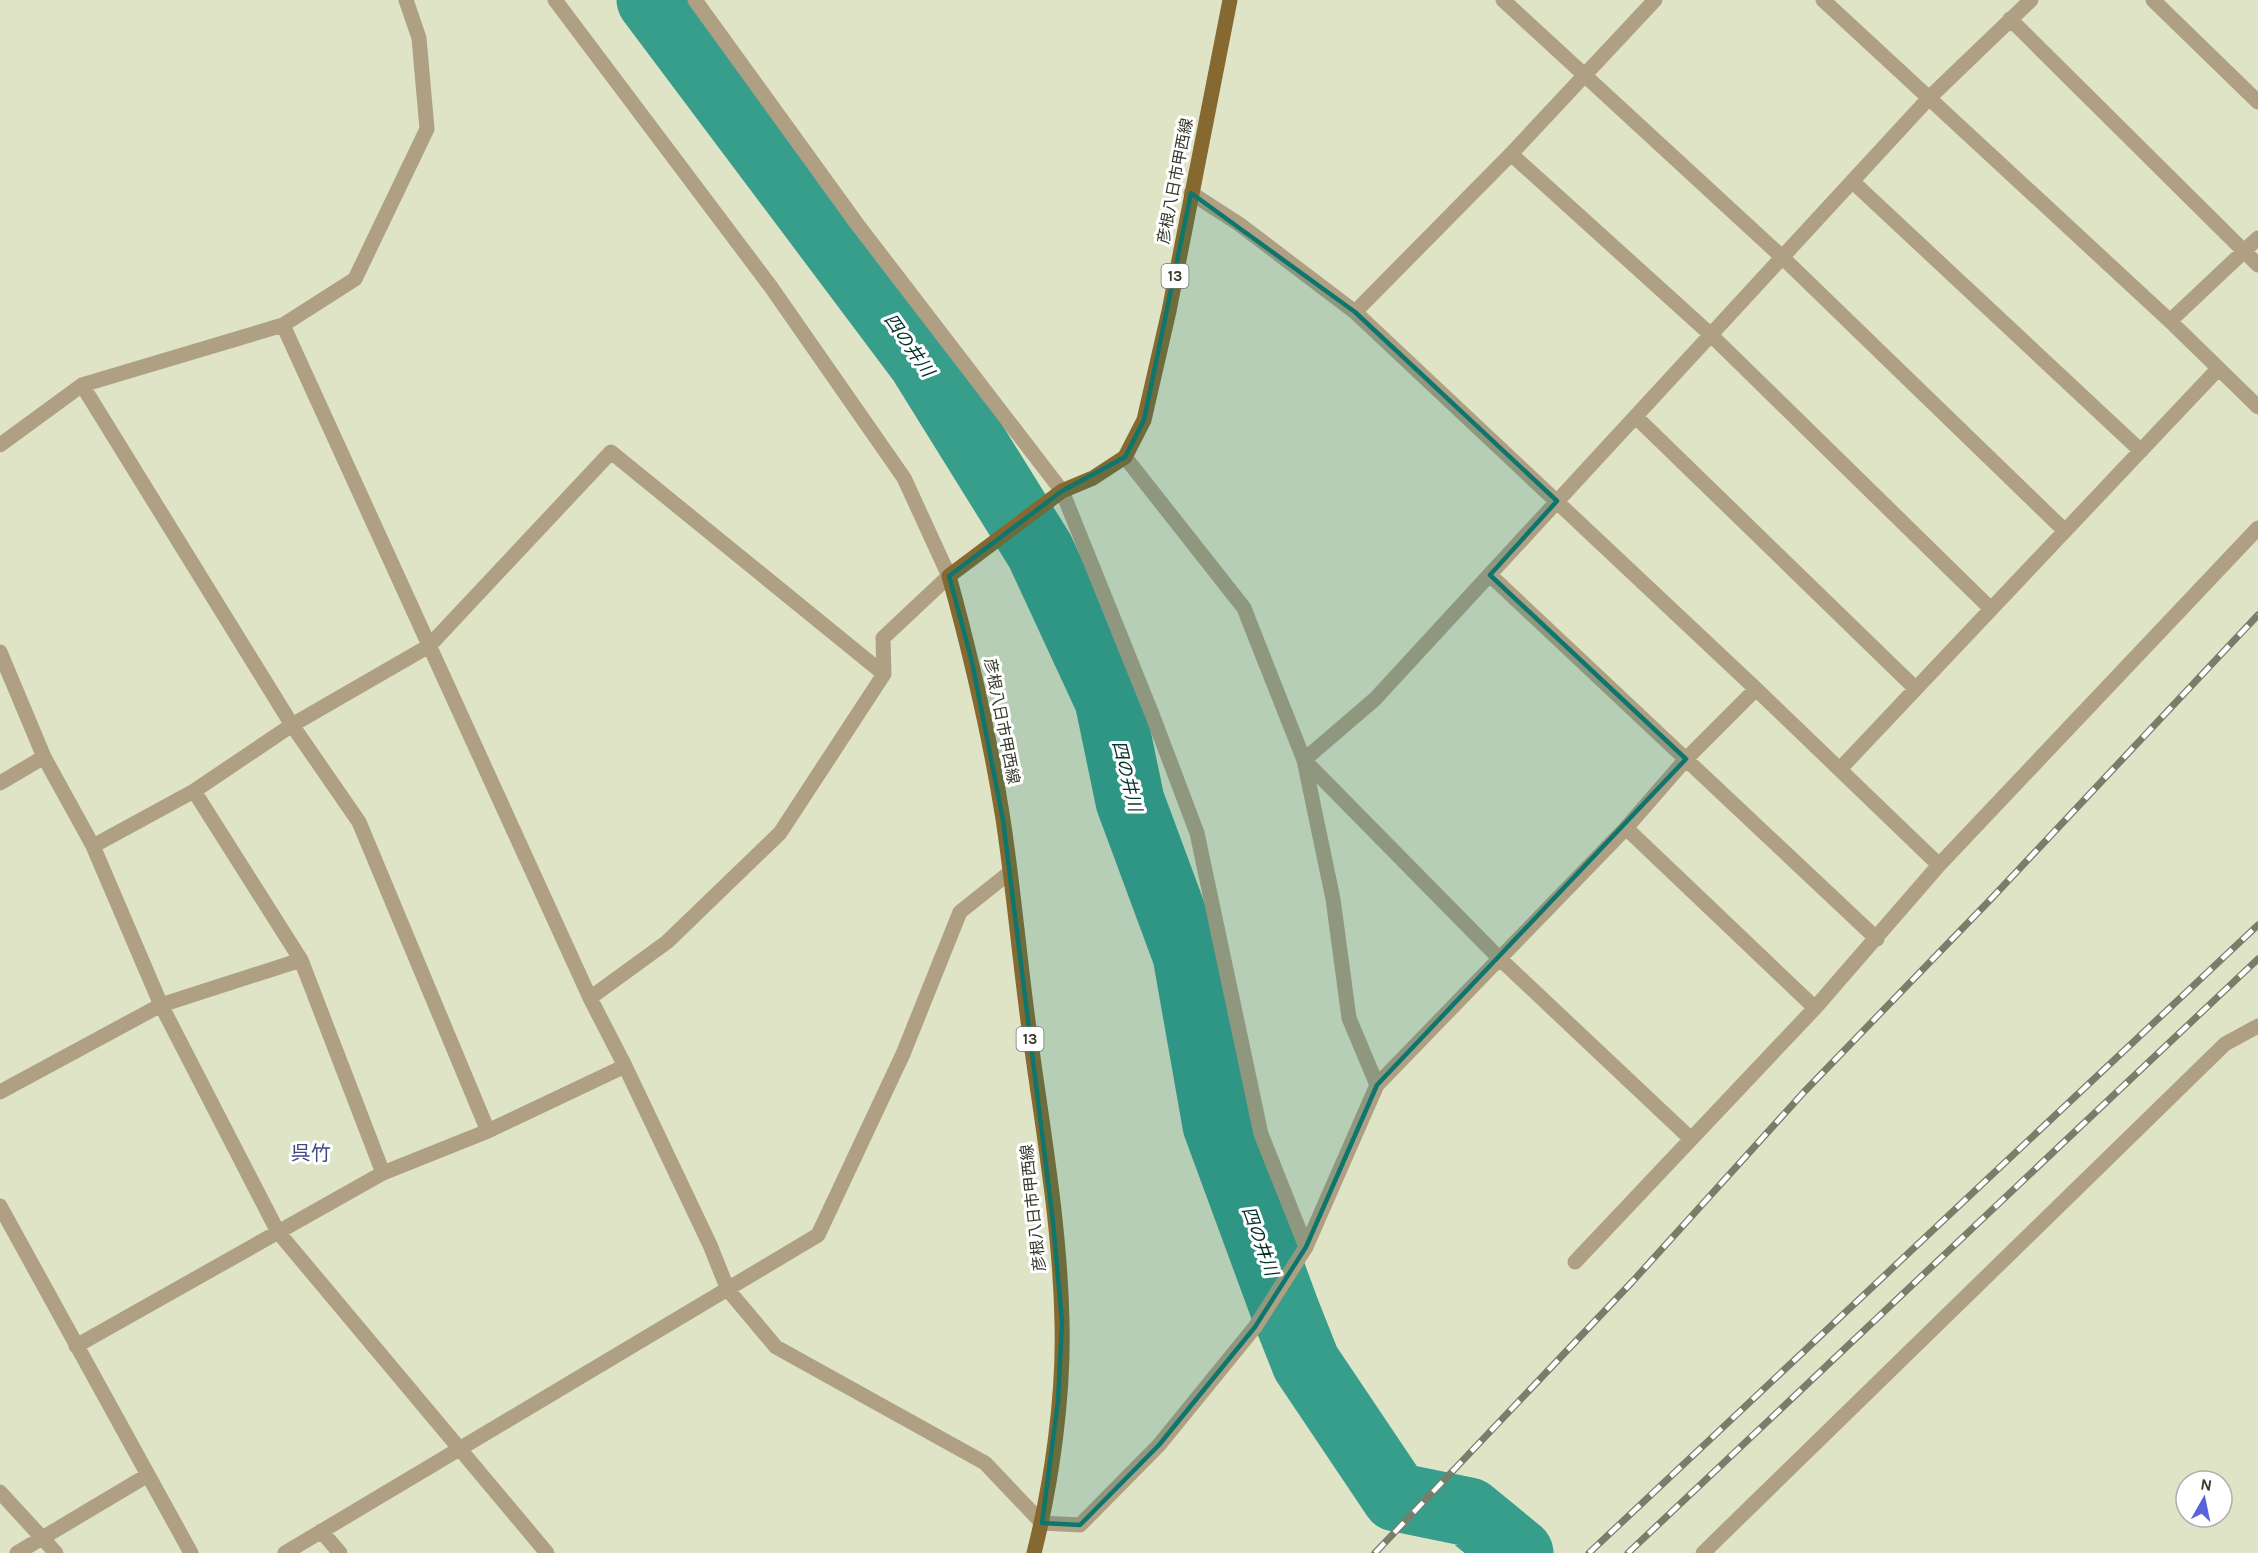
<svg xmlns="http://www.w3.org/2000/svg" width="2258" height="1553" viewBox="0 0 2258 1553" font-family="Karla,'Noto Sans JP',sans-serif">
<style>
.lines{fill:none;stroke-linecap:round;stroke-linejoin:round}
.river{stroke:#389e8c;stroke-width:69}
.service{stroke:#afa084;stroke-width:15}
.minor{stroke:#afa084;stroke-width:15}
.tertiary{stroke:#afa084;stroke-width:15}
.primary{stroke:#856931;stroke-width:15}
.rail-casing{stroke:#797d6a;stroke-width:7}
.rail{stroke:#fff;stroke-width:4.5;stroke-dasharray:14;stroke-linecap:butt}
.marked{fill:#0f766e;fill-opacity:0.2;stroke:#0f766e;stroke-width:4.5;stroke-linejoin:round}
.labels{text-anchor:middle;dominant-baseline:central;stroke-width:6;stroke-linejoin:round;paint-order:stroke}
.shield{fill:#fff;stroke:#73746c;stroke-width:1.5}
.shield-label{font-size:15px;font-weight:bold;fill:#37392d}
.street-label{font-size:16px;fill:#37392d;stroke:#fff}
.water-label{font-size:18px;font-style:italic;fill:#01312a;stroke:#fff}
.quarter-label{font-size:20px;fill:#404885;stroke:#fff}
</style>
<rect width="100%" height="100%" fill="#dfe4c7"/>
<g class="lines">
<path class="river" d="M651,0L922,361L1040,551L1109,700L1130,801L1187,955L1217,1125L1285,1310L1306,1363L1396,1497L1469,1512L1519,1553"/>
<path class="service" d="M695,0L857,224L1062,491"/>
<path class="minor" d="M1503,0L1782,257L2064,530
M1823,0L2170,321L2258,407
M2153,0L2258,102
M2010,19L2258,265
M1511,154L1710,334L1991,609
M1853,182L2141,451
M1191,193L1239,224L1355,312L1756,689L1939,865L2258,528
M1355,312L1511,154L1655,0
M2170,321L2258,238
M283,325L590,998L625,1066L710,1245L728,1290L776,1347L985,1463L1042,1523L1080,1525L1159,1445L1255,1327L1306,1247L1377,1085L1626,828L1686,759L1756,689
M82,385L292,725L359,822L488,1131
M1637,418L1915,688
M0,445L82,385L283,325L355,279L427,129L419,38L406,0
M1125,457L1244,608L1251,626L1304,760L1333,899L1349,1018L1377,1085
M1062,491L1152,714L1197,833L1261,1134L1306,1247
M1490,575L1877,939
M0,652L44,757L93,846L161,1005L278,1232L547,1553
M1840,769L2218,369
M0,783L44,757
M194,791L301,960L383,1173
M1626,828L1815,1008
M93,846L194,791L292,725L429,646L611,452L884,674
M590,998L667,942L780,833L884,674L883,638L949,576
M0,1092L161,1005L301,960
M1691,1139L1499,958L1304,760L1375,699L1929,98L2031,0
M0,1206L191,1553
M1575,1262L1815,1008L1939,865
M76,1346L383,1173L488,1131L625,1066
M0,1492L56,1553
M321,1531L340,1553
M17,1553L148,1475
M285,1553L818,1235L903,1054L960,912L1009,873
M1703,1553L2225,1044L2258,1026"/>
<path class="tertiary" d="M555,0L771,287L904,478L949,576"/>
<path class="primary" d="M1034,1553C1052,1482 1064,1395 1062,1322C1060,1221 1041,1120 1028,1021C1019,953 1013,885 1003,819C990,737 971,656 949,576L1062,491L1093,478L1125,457L1144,420L1169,311L1230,0"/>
<defs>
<path id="rail" d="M1375,1553L1632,1282L1804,1092L1990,900L2258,615
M1589,1553L2258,925
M1628,1553L2258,959"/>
</defs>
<use href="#rail" class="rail-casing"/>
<use href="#rail" class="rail"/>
</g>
<path class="marked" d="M1191,193L1355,312L1557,501L1490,575L1686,759L1377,1085L1306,1247L1255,1327L1159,1445L1080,1525L1042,1523L1058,1401L1062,1322L1053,1222L1003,820L972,662L949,576L1062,491L1125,457L1144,420Z"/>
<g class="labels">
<g class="shield">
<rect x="1161.5" y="264" width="27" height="24" rx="4.5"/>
<rect x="1016.5" y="1027" width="27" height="24" rx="4.5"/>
</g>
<g class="shield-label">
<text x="1175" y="276">13</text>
<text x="1030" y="1039">13</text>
</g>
<g class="street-label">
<text transform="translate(1175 181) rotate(-79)">彦根八日市甲西線</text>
<text transform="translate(1002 721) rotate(79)">彦根八日市甲西線</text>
<text transform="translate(1033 1208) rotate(-96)">彦根八日市甲西線</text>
</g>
<g class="water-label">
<text transform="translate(909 345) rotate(55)">四の井川</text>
<text transform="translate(1127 776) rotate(76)">四の井川</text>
<text transform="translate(1260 1241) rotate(70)">四の井川</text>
</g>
<g class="quarter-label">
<text x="311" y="1153">呉竹</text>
</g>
</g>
<g transform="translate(2204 1499) rotate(9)"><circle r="28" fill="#ffffff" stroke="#afb0ab" stroke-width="1.5"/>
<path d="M0-4.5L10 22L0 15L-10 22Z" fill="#5964db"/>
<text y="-9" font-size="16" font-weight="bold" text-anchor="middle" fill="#37392d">N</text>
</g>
</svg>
